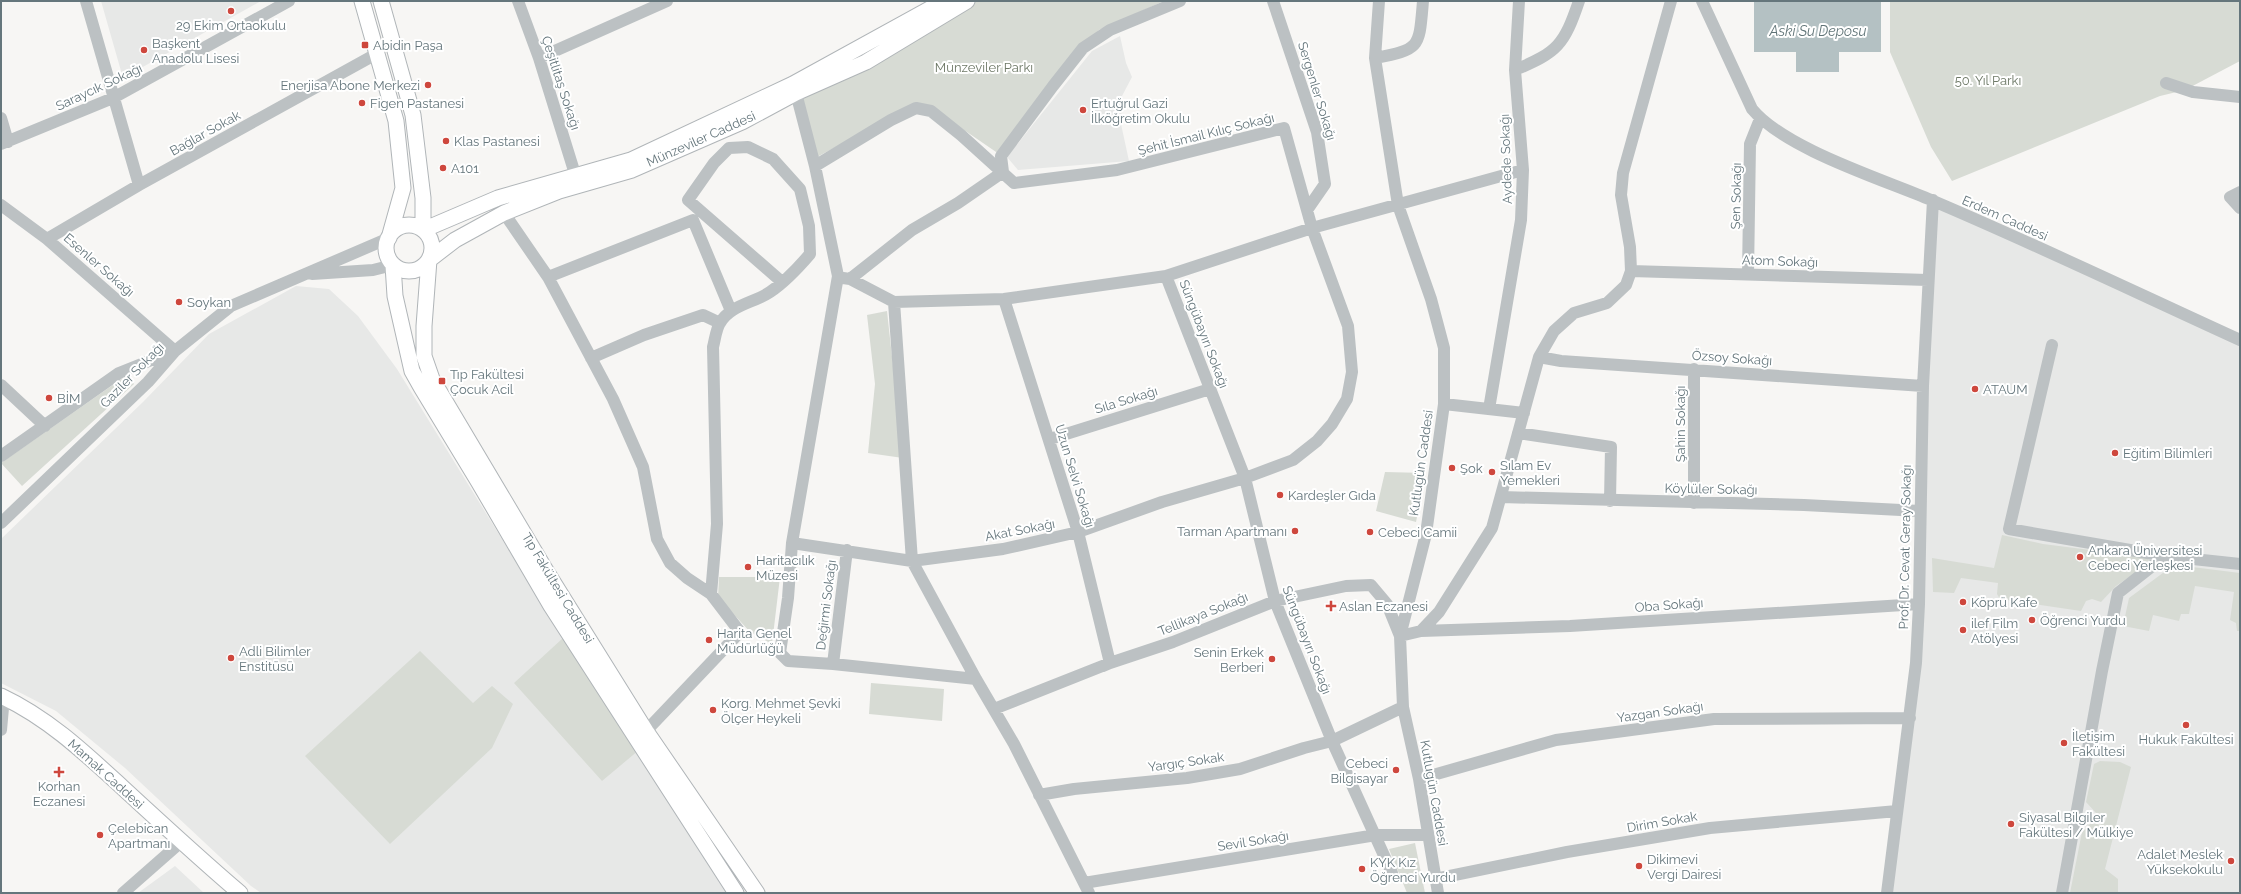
<svg xmlns="http://www.w3.org/2000/svg" width="2241" height="894" viewBox="0 0 2241 894" font-family="Raleway,sans-serif">
<style>
.built{fill:#e7e8e7}
.green{fill:#d7dbd4}
.water{fill:#b4c1c3}
.lines{fill:none;stroke-linecap:round;stroke-linejoin:round}
.major-casing{stroke:#b0b5b8;stroke-width:17}
.minor{stroke:#bcc1c3;stroke-width:12}
.major{stroke:#fff;stroke-width:15}
.poi-dot{fill:#ce473d;stroke:#fff;stroke-width:1.5}
.labels{text-anchor:middle;dominant-baseline:central;stroke-width:4;stroke-linejoin:round;paint-order:stroke}
.poi-label{font-size:13px;fill:#65767c;stroke:#fff;text-anchor:start}
.park-label{font-size:13px;fill:#6e7967;stroke:#fff}
.street-label{font-size:13px;fill:#65767c;stroke:#fff}
.water-label{font-size:14px;font-style:italic;fill:#607477;stroke:#fff}
</style>
<rect width="100%" height="100%" fill="#f7f6f4"/>
<path class="built" d="M101,1H261L123,78Z
M1120,36L1126,63L1132,77L1122,96L1121,124L1129,161L1018,170L1007,157L1092,51Z
M1933,200L2240,340V893H1887L1910,718Z
M296,286L329,289L358,316L397,369L563,638L727,893H261L251,886L125,768L56,711L1,683V539L143,402L209,334Z
M175,866L204,893H138Z"/>
<path class="green" d="M974,1H1164L1099,30L999,154L932,108L912,106L817,157L802,95Z
M1890,1H2240V61L2185,90L2160,96L1952,181L1931,147L1890,52Z
M887,311L903,458L868,453L875,384L867,315Z
M127,375L134,384L22,486L1,463Z
M1385,472L1426,473L1416,522L1376,511Z
M2002,535L2043,544L2146,557L2149,560L2145,566L2116,586L2101,602L2092,599L2086,601L2081,611L2000,599L1997,594L1998,583L1961,578L1954,593L1933,592L1932,558L1994,568Z
M2184,566L2240,573V631H2237L2236,623L2230,620L2234,592L2195,586L2189,614H2181L2179,621L2153,615L2149,631L2123,626L2129,598L2171,567Z
M719,577H780L772,644L750,632L718,597Z
M563,638L639,750L602,781L514,683Z
M420,651L473,703L492,686L513,704L492,748L390,844L305,756Z
M871,683L944,689L942,721L869,714Z
M2100,761L2120,762L2131,767L2105,869L2118,879V893H2125H2070L2082,832L2092,822L2100,825L2105,822L2107,816L2097,814L2086,802L2094,764Z
M1415,843L1425,893H1407L1389,849Z"/>
<path class="water" d="M1754,1H1881V52H1839V72H1796V52H1754Z"/>
<g class="lines">
<defs>
<path id="major" d="M362,1L396,121L403,188L389,238
M381,1L413,115L423,198V230
M386 248a23 23 0 1 1 46 0a23 23 0 1 1-46 0Z
M423,230L498,198L631,160L793,84L944,1
M429,260L424,326V356L432,379L545,569L646,731L757,893
M429,260L455,240L504,213L559,191L632,170L742,122L796,93L866,62L967,1
M393,265L395,296L412,371L421,387L478,481L551,606L736,893
M1,696C48,718 85,753 122,787C161,823 200,859 240,893"/>
</defs>
<use href="#major" class="major-casing"/>
<path class="minor" d="M86,1L139,185
M518,1L539,58L575,174
M1273,1L1317,132L1325,184L1307,210
M1379,1L1375,58L1398,205L1431,299L1444,348V404L1426,534L1400,636L1403,707L1419,779L1438,893
M1702,1L1752,109C1785,149 1882,179 1931,200C2035,244 2137,293 2240,340
M539,58L667,1
M1375,58C1421,49 1419,48 1423,1
M1515,70C1558,52 1564,45 1579,1
M2166,83L2193,92L2240,97
M796,93L815,166L838,276L792,543L788,598L780,653L788,661L833,664L976,679
M1,118L8,142
M1,144L113,98L289,1
M815,166L891,120L916,108L931,111L961,135L1014,183L1117,170L1284,128L1312,228L1166,276L1004,299L894,302L850,279
M2240,192L2230,197L2240,208
M1,205L47,239L175,351
M504,213L548,277L613,399L643,467L657,539L670,563L687,578L711,594L740,632L646,731
M47,239L139,185L378,53
M1631,271L1928,280
M312,274L373,270L393,265
M1748,274L1750,144L1760,119
M1166,276L1245,478L1275,601L1332,741L1392,873
M548,277L693,220L731,311
M843,278L850,279L912,230L958,203L1003,172L1001,156L1053,86L1083,48L1110,30L1180,1
M1004,299L1078,532L1110,663L1103,666
M894,302L912,561L976,679L1014,744L1089,893
M2052,345L2009,529L2165,556L2240,564
M1539,357L1561,361L1923,386
M591,358L644,335L703,315L720,323
M1,385L45,426
M1444,404L1524,413
M1489,409L1521,220L1523,170L1515,70L1519,1
M1518,433L1611,447L1610,501
M1050,439L1210,389
M1,456L119,373L174,351
M1501,497L1804,505L1920,511
M1694,503V369
M1,523L148,382L175,351L231,306L389,238
M792,543L912,561L1003,549L1078,532L1162,502L1245,478L1293,460L1317,441L1332,424L1347,399L1352,372L1348,326L1312,228L1523,170
M711,594L717,524L713,347C715,340 716,329 720,323C730,305 754,303 770,292C785,282 798,268 810,254L809,226L800,189L773,159L748,147L729,148L714,163L688,200L782,282
M1421,631L1570,626L1919,604
M833,664L847,550
M994,709L1110,663L1173,642L1275,601L1346,586L1371,585L1387,604L1400,636L1421,631L1439,612L1492,528L1539,357L1554,331L1574,313L1607,303L1626,285L1631,271L1630,247L1621,195L1623,173L1671,1
M1,730L4,697
M1419,779L1556,740L1714,719L1910,718
M1039,795L1074,789L1187,778L1240,769L1304,748L1332,741L1403,707
M1435,879L1567,852L1710,828L1897,811
M1084,883L1376,835H1428
M123,893L181,842
M1887,893L1916,663L1919,604L1923,386L1933,200
M2062,893L2102,671L2118,593L2165,556"/>
<use href="#major" class="major"/>
</g>
<g class="poi-dot">
<circle cx="231" cy="11" r="4"/>
<rect x="361" y="41" width="8" height="8" rx="2"/>
<circle cx="144" cy="50" r="4"/>
<circle cx="428" cy="85" r="4"/>
<circle cx="362" cy="103" r="4"/>
<circle cx="1083" cy="110" r="4"/>
<circle cx="446" cy="141" r="4"/>
<circle cx="443" cy="168" r="4"/>
<circle cx="179" cy="302" r="4"/>
<rect x="438" y="377" width="8" height="8" rx="2"/>
<circle cx="1975" cy="389" r="4"/>
<circle cx="49" cy="398" r="4"/>
<circle cx="2115" cy="453" r="4"/>
<circle cx="1452" cy="468" r="4"/>
<circle cx="1492" cy="472" r="4"/>
<circle cx="1280" cy="495" r="4"/>
<circle cx="1295" cy="531" r="4"/>
<circle cx="1370" cy="532" r="4"/>
<circle cx="2080" cy="557" r="4"/>
<circle cx="748" cy="567" r="4"/>
<circle cx="1963" cy="602" r="4"/>
<path d="M1329 600h4v4h4v4h-4v4h-4v-4h-4v-4h4z"/>
<circle cx="2032" cy="620" r="4"/>
<circle cx="1963" cy="630" r="4"/>
<circle cx="709" cy="640" r="4"/>
<circle cx="231" cy="658" r="4"/>
<circle cx="1272" cy="659" r="4"/>
<circle cx="713" cy="710" r="4"/>
<circle cx="2186" cy="725" r="4"/>
<circle cx="2064" cy="743" r="4"/>
<circle cx="1396" cy="770" r="4"/>
<path d="M57 766h4v4h4v4h-4v4h-4v-4h-4v-4h4z"/>
<circle cx="2011" cy="824" r="4"/>
<circle cx="100" cy="835" r="4"/>
<circle cx="2231" cy="861" r="4"/>
<circle cx="1639" cy="866" r="4"/>
<circle cx="1362" cy="869" r="4"/>
</g>
<g class="labels">
<g class="poi-label">
<text x="231" y="25" text-anchor="middle">29 Ekim Ortaokulu</text>
<text x="152" y="43">Başkent<tspan x="152" dy="15">Anadolu Lisesi</tspan></text>
<text x="373" y="45">Abidin Paşa</text>
<text x="420" y="85" text-anchor="end">Enerjisa Abone Merkezi</text>
<text x="370" y="103">Figen Pastanesi</text>
<text x="1091" y="103">Ertuğrul Gazi<tspan x="1091" dy="15">İlköğretim Okulu</tspan></text>
<text x="454" y="141">Klas Pastanesi</text>
<text x="451" y="168">A101</text>
<text x="187" y="302">Soykan</text>
<text x="450" y="374">Tıp Fakültesi<tspan x="450" dy="15">Çocuk Acil</tspan></text>
<text x="1983" y="389">ATAUM</text>
<text x="57" y="398">BİM</text>
<text x="2123" y="453">Eğitim Bilimleri</text>
<text x="1500" y="465">Sılam Ev<tspan x="1500" dy="15">Yemekleri</tspan></text>
<text x="1460" y="468">Şok</text>
<text x="1288" y="495">Kardeşler Gıda</text>
<text x="1287" y="531" text-anchor="end">Tarman Apartmanı</text>
<text x="1378" y="532">Cebeci Camii</text>
<text x="2088" y="550">Ankara Üniversitesi<tspan x="2088" dy="15">Cebeci Yerleşkesi</tspan></text>
<text x="756" y="560">Haritacılık<tspan x="756" dy="15">Müzesi</tspan></text>
<text x="1971" y="602">Köprü Kafe</text>
<text x="1339" y="606">Aslan Eczanesi</text>
<text x="2040" y="620">Öğrenci Yurdu</text>
<text x="1971" y="623">ilef Film<tspan x="1971" dy="15">Atölyesi</tspan></text>
<text x="717" y="633">Harita Genel<tspan x="717" dy="15">Müdürlüğü</tspan></text>
<text x="239" y="651">Adli Bilimler<tspan x="239" dy="15">Enstitüsü</tspan></text>
<text x="1264" y="652" text-anchor="end">Senin Erkek<tspan x="1264" dy="15">Berberi</tspan></text>
<text x="721" y="703">Korg. Mehmet Şevki<tspan x="721" dy="15">Ölçer Heykeli</tspan></text>
<text x="2072" y="736">İletişim<tspan x="2072" dy="15">Fakültesi</tspan></text>
<text x="2186" y="739" text-anchor="middle">Hukuk Fakültesi</text>
<text x="1388" y="763" text-anchor="end">Cebeci<tspan x="1388" dy="15">Bilgisayar</tspan></text>
<text x="59" y="786" text-anchor="middle">Korhan<tspan x="59" dy="15">Eczanesi</tspan></text>
<text x="2019" y="817">Siyasal Bilgiler<tspan x="2019" dy="15">Fakültesi / Mülkiye</tspan></text>
<text x="108" y="828">Çelebican<tspan x="108" dy="15">Apartmanı</tspan></text>
<text x="2223" y="854" text-anchor="end">Adalet Meslek<tspan x="2223" dy="15">Yüksekokulu</tspan></text>
<text x="1647" y="859">Dikimevi<tspan x="1647" dy="15">Vergi Dairesi</tspan></text>
<text x="1370" y="862">KYK Kız<tspan x="1370" dy="15">Öğrenci Yurdu</tspan></text>
</g>
<g class="park-label">
<text x="984" y="67">Münzeviler Parkı</text>
<text x="1988" y="80">50. Yıl Parkı</text>
</g>
<g class="street-label">
<text transform="translate(561 83) rotate(72)">Çeşitlitaş Sokağı</text>
<text transform="translate(99 87) rotate(-25)">Saraycık Sokağı</text>
<text transform="translate(1317 91) rotate(73)">Sergenler Sokağı</text>
<text transform="translate(205 133) rotate(-29)">Bağlar Sokak</text>
<text transform="translate(1206 134) rotate(-14)">Şehit İsmail Kılıç Sokağı</text>
<text transform="translate(701 139) rotate(-24)">Münzeviler Caddesi</text>
<text transform="translate(1506 159) rotate(-92)">Aydede Sokağı</text>
<text transform="translate(1736 196) rotate(-89)">Şen Sokağı</text>
<text transform="translate(2005 218) rotate(24)">Erdem Caddesi</text>
<text transform="translate(1780 261) rotate(2)">Atom Sokağı</text>
<text transform="translate(99 265) rotate(41)">Esenler Sokağı</text>
<text transform="translate(1204 334) rotate(69)">Süngübayırı Sokağı</text>
<text transform="translate(1732 358) rotate(4)">Özsoy Sokağı</text>
<text transform="translate(132 375) rotate(-46)">Gaziler Sokağı</text>
<text transform="translate(1126 400) rotate(-17)">Sıla Sokağı</text>
<text transform="translate(1680 424) rotate(-90)">Şahin Sokağı</text>
<text transform="translate(1421 463) rotate(-82)">Kutlugün Caddesi</text>
<text transform="translate(1075 476) rotate(73)">Uzun Selvi Sokağı</text>
<text transform="translate(1711 489) rotate(1)">Köylüler Sokağı</text>
<text transform="translate(1020 530) rotate(-11)">Akat Sokağı</text>
<text transform="translate(1905 547) rotate(-89)">Prof. Dr. Cevat Geray Sokağı</text>
<text transform="translate(558 588) rotate(59)">Tıp Fakültesi Caddesi</text>
<text transform="translate(826 605) rotate(-83)">Değirmi Sokağı</text>
<text transform="translate(1669 605) rotate(-4)">Oba Sokağı</text>
<text transform="translate(1203 614) rotate(-22)">Tellikaya Sokağı</text>
<text transform="translate(1307 640) rotate(69)">Süngübayırı Sokağı</text>
<text transform="translate(1660 712) rotate(-8)">Yazgan Sokağı</text>
<text transform="translate(1186 762) rotate(-8)">Yargıç Sokak</text>
<text transform="translate(106 774) rotate(42)">Mamak Caddesi</text>
<text transform="translate(1434 793) rotate(80)">Kutlugün Caddesi</text>
<text transform="translate(1662 822) rotate(-10)">Dirim Sokak</text>
<text transform="translate(1253 841) rotate(-9)">Sevil Sokağı</text>
</g>
<g class="water-label">
<text x="1818" y="31">Aski Su Deposu</text>
</g>
</g>
<rect width="2241" height="894" fill="none" stroke="#65767c" stroke-width="4"/>
</svg>
